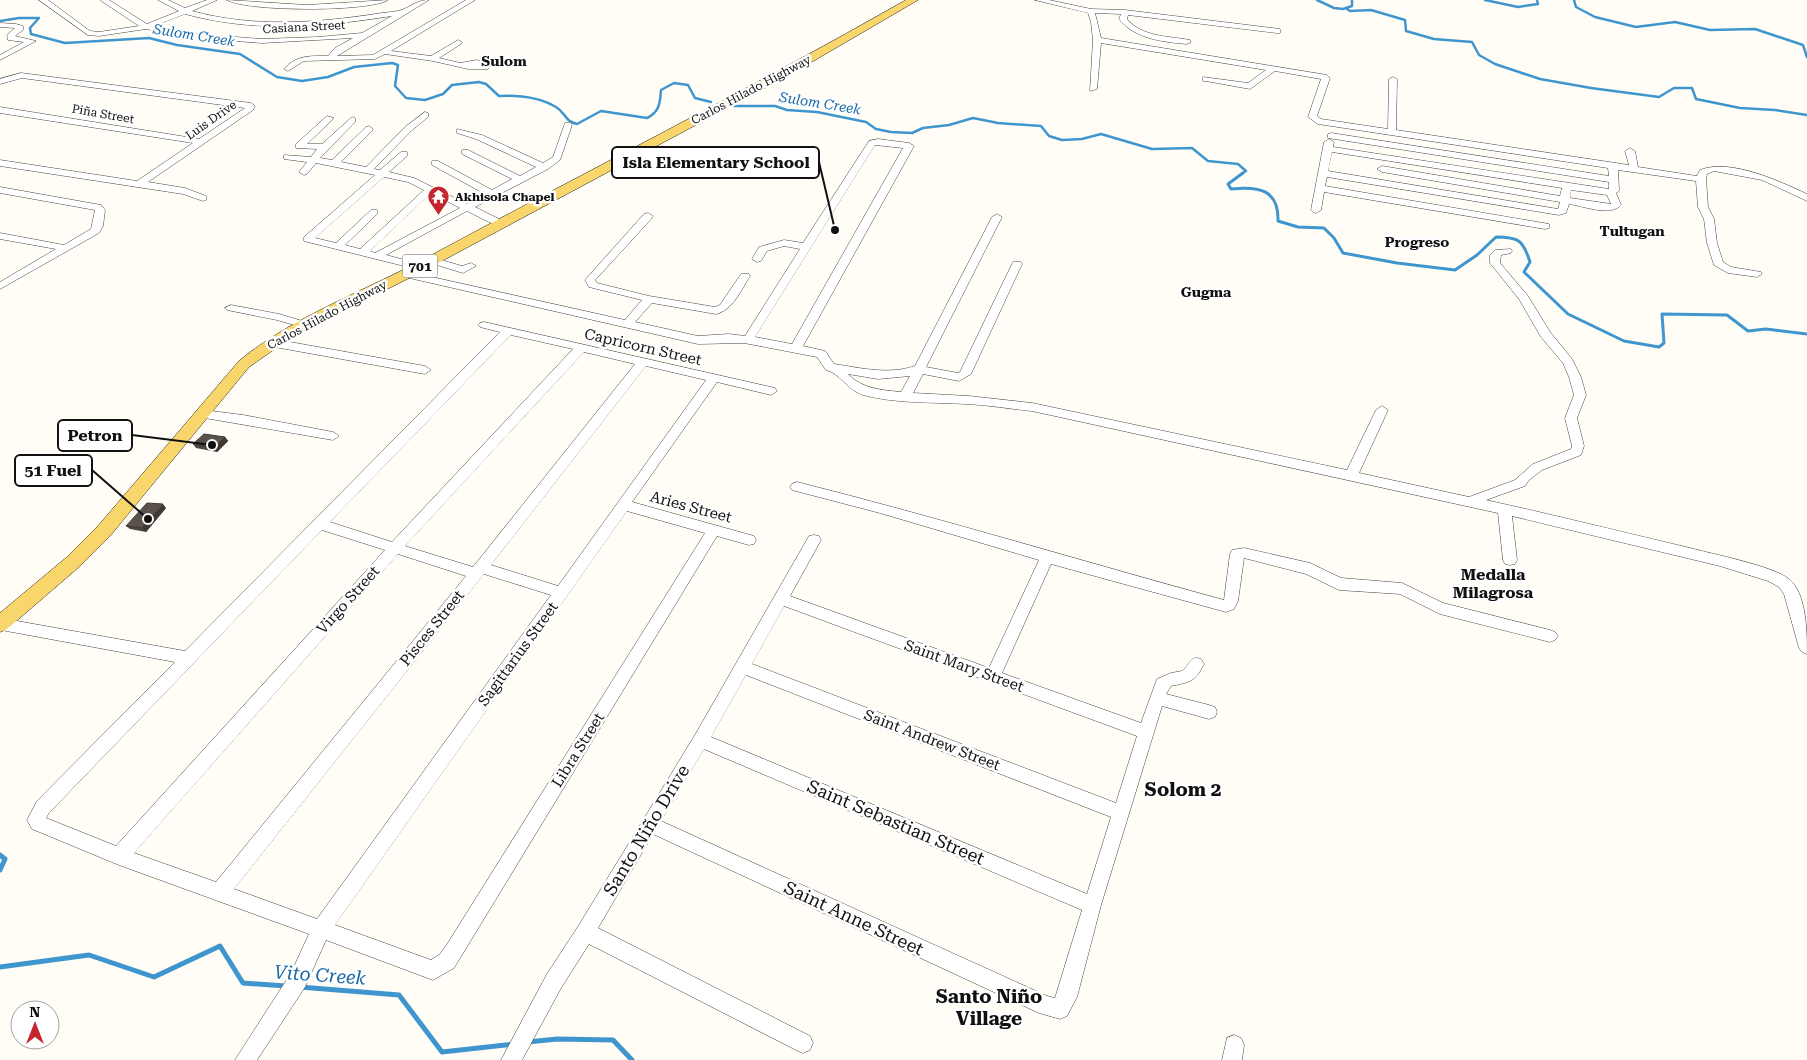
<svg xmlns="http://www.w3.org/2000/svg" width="1807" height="1060" viewBox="0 0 1807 1060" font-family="'Roboto Serif',serif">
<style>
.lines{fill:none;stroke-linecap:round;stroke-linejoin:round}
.stream-far2{stroke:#3f96cf;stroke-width:2.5}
.stream-far1{stroke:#3f96cf;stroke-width:3}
.stream{stroke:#3f96cf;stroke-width:5}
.minor-casing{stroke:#444;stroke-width:1}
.major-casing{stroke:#222;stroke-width:1}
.minor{fill:#fff;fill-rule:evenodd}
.major{fill:#f9d66b;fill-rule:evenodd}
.wall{fill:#4d4742}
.shaded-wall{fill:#3f3936}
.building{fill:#5a524d;stroke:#3f3936}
.labels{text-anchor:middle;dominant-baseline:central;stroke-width:5;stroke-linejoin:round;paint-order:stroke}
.far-street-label{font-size:12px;fill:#111;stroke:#fff}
.far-poi-label{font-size:12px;font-weight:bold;fill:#111;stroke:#fff;text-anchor:start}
.far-water-label{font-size:14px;font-style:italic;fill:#1768a6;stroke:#fff}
.far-neighbourhood-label{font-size:14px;font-weight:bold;fill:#111;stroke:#fff}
.shield{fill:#fff;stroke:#585858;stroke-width:1}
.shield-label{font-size:14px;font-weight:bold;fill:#111}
.street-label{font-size:15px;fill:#111;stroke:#fff}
.neighbourhood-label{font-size:16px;font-weight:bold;fill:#111;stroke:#fff}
.near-street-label{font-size:18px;fill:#111;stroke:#fff}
.near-neighbourhood-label{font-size:19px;font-weight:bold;fill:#111;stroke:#fff}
.near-water-label{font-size:19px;font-style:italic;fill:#1768a6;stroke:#fff}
.leader{fill:none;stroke:#111;stroke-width:2}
.callout-dot{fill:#111;stroke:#fff;stroke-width:2}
.callout{fill:#fff;stroke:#111;stroke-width:2}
.callout-label{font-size:16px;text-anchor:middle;font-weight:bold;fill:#111}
</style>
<rect width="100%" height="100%" fill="#fffdf5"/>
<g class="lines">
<path class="stream-far2" d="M1317,0L1334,8L1343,9L1352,6V0
M1485,0L1518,7L1538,4L1537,0
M1574,0L1576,7L1595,17L1636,27L1675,22L1710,30L1755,29L1803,45L1807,57
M1347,9L1350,11L1371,10L1405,20L1406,31L1434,39L1472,42L1479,55L1495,64L1540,79L1591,88L1659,97L1674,88H1692L1696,99L1740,108L1775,110L1807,115
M0,21L19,18H39L30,28L31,34L65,43L149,38L177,45L240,54L277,77L302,81L328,77L354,67L392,63L398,65L395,86L406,98L425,100L443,94L452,85L479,82L486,84L499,96C519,95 539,97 556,107C566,113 564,121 577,124L601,111L647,118C660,112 660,102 661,90L674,83L688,85L695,98L711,102
M734,106H775L787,110L817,112L866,122L876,129L891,132L912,133L923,128L949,125L973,118L998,123L1041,126L1049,136L1062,140L1082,139L1101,134L1152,149L1192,148L1208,161L1238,164L1246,171L1241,174"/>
<path class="stream-far1" d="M1243,173L1228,184L1231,189C1258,186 1279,189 1278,221L1298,227L1324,228L1334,238L1343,253L1397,263L1455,270L1477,255L1496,237C1519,237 1523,240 1530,262L1524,272L1568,314L1624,341L1659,347L1664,343L1662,314L1727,315L1748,331L1766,329L1807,334"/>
<path class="stream" d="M0,855L5,859L0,870
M0,967L89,955L154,977L220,946L243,983L286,986
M300,987L399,995L442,1052L514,1044
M528,1042L557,1039L613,1040L632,1060"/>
<defs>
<path id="minor" d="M39,0H48L90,31L99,32L139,26L100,0H109L147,24L179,11L158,0H168L185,8L207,0H217L192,11C254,28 318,23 382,13C389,12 398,12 404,9C413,5 418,0 429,0L337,56L373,55L466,0H475L391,51L431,56L458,40L462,42L461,44L439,58L460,63L477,60L491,65L488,69H468L433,61L385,54L375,59L304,61L288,71L284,69C296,55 310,56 328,56L335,48L353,38L262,43L194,38L146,29L99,36L88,35ZM185,14C255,33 321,27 392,16L362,33L318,37L262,39L194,34L154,26Z
M227,0L307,5L388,0C370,12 246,12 227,0Z
M1035,0H1049L1091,9L1125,10L1280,29V33H1277L1128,15L1127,19C1142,37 1168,36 1190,40L1191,42L1187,44C1163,42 1135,39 1119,19L1121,14L1095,13L1101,38L1327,75L1330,78L1317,116L1321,119L1388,129L1389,79L1393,77L1397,79L1396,130L1629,165L1625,151L1630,148L1635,151L1638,167L1697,176L1700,170C1730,158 1779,181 1807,194V201L1762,180L1714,171L1707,174L1706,179L1708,207L1714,219L1717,243L1723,262L1731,267L1761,272L1762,274L1757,277L1728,273L1714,265L1707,243L1704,219L1698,207L1696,181L1618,170L1619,191L1616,193L1621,205C1610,217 1584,206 1569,204L1566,213L1559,215L1327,177L1325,186L1549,224V228L1545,229L1324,192L1321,210L1316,213L1313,212L1311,210L1324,142L1329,139L1334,142L1333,147L1609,189V182L1328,138V134L1331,133L1609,176L1608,168L1318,124L1308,117L1321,79L1275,71L1250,89L1206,81H1203V77L1248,83L1266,70L1101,43L1097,89L1090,91L1093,40L1091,22L1088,13ZM1332,152L1562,188L1560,196L1382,166L1377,169L1382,172L1560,202L1558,209L1328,171ZM1571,190L1607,195L1611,204L1570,198Z
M0,23L16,24L23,26V30L15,36L36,41L0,60V55L24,42L8,40L7,35L15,28L0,27Z
M21,73L251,103L255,106L253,110L148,182L185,188L206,196V200L203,201L183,194L0,166V160L137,181L193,143L0,113V107L199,139L245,108L22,78L0,84V79Z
M425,112L428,113V117L411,131L374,169L380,170L401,152H407V156L389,172L414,178L467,204L485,194L432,165V161H438L492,190L512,179L462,154V150H468L520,176L536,167L476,139L457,133V129L482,135L543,163L553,157L565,123H571L572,125L560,160L548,169L475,207L503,221V225H495L467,211L386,255L424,265L425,267L424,269L420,270L304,241V237L375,175L316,163L307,174L304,175L299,172L307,162L284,159V155L311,157L317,149L296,148V144L327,116L334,118L307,144H322L352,117L355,118V122L320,158L332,160L366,127L369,126L373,129L372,131L341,162L366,167L405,127ZM384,177L408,182L424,190L360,249L345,245L377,214V210H371L336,243L315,238ZM431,193L460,208L375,253L370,251Z
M878,139L909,143L914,146L803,346L825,351L834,364C861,368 888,375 915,366L992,217L997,214L1002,217L926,367L958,373L960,372L1012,264L1013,262H1021L1022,264L971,374L959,381L923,374L913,393L969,396L1032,403L1347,470L1376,410L1382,406L1388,410L1359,473L1469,497L1515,480L1533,464L1571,449L1572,446L1565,418L1574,395L1569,377L1563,363L1541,337L1519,299L1490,263V255L1495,250L1511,249L1512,251L1511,253L1501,255L1500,263L1528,296L1550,332L1572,359L1581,377L1586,395L1577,418L1584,446L1581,455L1542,470L1529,480L1525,486L1486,500C1554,515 1622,532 1690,548C1712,554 1773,566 1789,579C1807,594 1807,633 1807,654L1802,652L1799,648L1784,594L1779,587L1768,581L1720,566L1512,516L1517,560L1515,564L1510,565L1505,564L1503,560L1498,513L1032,411C1010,409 989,405 967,404C933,402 897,404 863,395C847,390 840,373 826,370L817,357L744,343L698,344L405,277L400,274L405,271L625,320L642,300L589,287L585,280L644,214L648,213L653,216L652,218L598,277L595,280L597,283L649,296L715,307L720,305L741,274H749L750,276C741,290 733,310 716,314L652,303L635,322L698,336L729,334L745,336L800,249L784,246L767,251L761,261L757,262L752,259L759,247L784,240L803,243L869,141ZM875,145L903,148L792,344L755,337ZM848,374L878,379L910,376L901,392C882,390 862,389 848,374Z
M0,187L101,205L105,210L103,226L99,233L0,289V282L56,249L0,239V233L64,245L91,229L95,210L0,193Z
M431,257L462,266L471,263L476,266L463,273L427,262L426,260L427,258Z
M231,305L279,314L309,323L311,325L305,328L277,320L227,310L225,308Z
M484,322L775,388L777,391L771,395L717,382L632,502L754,536L756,540L754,544L749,545L717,536L454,968L433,980L326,940L305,987L257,1060H235L291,973L309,934L119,865L32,829L27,820L37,801L175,662L1,630L0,618L185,651L500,332L480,327L478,325L480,323ZM511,335L573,349L392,542L330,522ZM584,352L635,364L473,567L405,546ZM646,366L706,380L558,586L491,565ZM627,511L705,533L446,946L440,954L431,960L335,925ZM322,530L385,550L116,846L46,818L49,813ZM398,554L466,576L216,882L134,853ZM484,574L551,595L317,919L234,889Z
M273,339L425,366L431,370L425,374L269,346L267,343L269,340Z
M203,410L243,415L333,432L339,436L333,440L199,417L197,414Z
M797,482C940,518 1081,561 1224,600L1230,554L1232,550L1244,548L1310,563L1341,578L1402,583L1443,603L1550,630L1555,632L1558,636L1555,640L1550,642L1440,614L1400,594L1339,590L1306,574L1244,558L1238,601L1234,609L1226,612L1051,564L1002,673L1141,723L1157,679L1171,673L1182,671C1190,665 1190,655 1201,659L1204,664C1195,682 1190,682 1171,686L1166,694L1209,705L1215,707L1217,712L1215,717L1209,719L1162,706L1101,905L1077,997L1067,1016L1060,1019L1039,1013L653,834L598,928L810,1036L813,1043L810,1050L803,1053L796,1050L589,944L561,988L522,1060H501L547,974L579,925L695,735L809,536L814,535L819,536L821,540L790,596L989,668L1039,560L880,513L792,490L790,487L792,484ZM784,606L1137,736L1116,803L752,664ZM746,675L1111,817L1087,894L711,737ZM704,749L1082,910L1055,998L1047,996L661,821Z
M1234,1035L1241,1038L1244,1045L1242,1060H1222L1227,1038Z"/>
<path id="major" d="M906,0H918L791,74L425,270L292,337L249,367L110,536L79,567L7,629L0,632V613L67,557L98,526L239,361C292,317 365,291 426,258C586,172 748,90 906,0Z"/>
</defs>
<use href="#minor" class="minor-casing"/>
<use href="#major" class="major-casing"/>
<use href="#minor" class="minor"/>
<use href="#major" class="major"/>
</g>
<path class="wall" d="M225,437L228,441L217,452L196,448L193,444Z
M166,508L146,532L130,529L126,526Z"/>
<path class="shaded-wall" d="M225,437L228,441L217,452L214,448Z
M163,504L166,508L146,532L142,528Z"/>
<path class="building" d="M204,434L225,437L214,448L193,444Z
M147,503L163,504L142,528L126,526Z"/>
<defs>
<symbol id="temple-pin" viewBox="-11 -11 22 30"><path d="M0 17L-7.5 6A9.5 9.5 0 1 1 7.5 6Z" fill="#c4262e" stroke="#fff"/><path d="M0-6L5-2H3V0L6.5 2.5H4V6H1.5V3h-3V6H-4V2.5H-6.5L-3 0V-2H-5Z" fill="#fff"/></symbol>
</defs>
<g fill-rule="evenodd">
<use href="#temple-pin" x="426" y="184" width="25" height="34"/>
</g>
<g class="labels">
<g class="far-street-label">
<text transform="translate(304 27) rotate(-3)">Casiana Street</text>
<text transform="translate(751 90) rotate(-28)">Carlos Hilado Highway</text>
<text transform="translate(103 114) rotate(10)">Piña Street</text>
<text transform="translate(211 120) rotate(-35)">Luis Drive</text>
<text transform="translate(327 315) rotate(-28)">Carlos Hilado Highway</text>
</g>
<g class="far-poi-label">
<text x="455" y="197">Akhisola Chapel</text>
</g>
<g class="far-water-label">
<text transform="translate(194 35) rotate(9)">Sulom Creek</text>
<text transform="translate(820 103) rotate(9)">Sulom Creek</text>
</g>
<g class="far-neighbourhood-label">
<text x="504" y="61">Sulom</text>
<text x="1632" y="231">Tultugan</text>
<text x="1417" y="242">Progreso</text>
<text x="1206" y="292">Gugma</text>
</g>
<rect class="shield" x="402.5" y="254.5" width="35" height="23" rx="4"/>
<g class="shield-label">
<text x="420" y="266">701</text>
</g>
<g class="street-label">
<text transform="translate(643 347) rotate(13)">Capricorn Street</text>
<text transform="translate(691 507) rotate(15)">Aries Street</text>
<text transform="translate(348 600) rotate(-48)">Virgo Street</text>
<text transform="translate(432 628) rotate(-51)">Pisces Street</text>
<text transform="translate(518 654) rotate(-54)">Sagittarius Street</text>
<text transform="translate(964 666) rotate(20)">Saint Mary Street</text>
<text transform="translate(932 740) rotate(21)">Saint Andrew Street</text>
<text transform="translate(578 750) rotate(-58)">Libra Street</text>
</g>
<g class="neighbourhood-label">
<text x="1493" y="574">Medalla<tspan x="1493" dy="18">Milagrosa</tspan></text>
</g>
<g class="near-street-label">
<text transform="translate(896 822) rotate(23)">Saint Sebastian Street</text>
<text transform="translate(646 830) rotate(-59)">Santo Niño Drive</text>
<text transform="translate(854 918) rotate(25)">Saint Anne Street</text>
</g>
<g class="near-neighbourhood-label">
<text x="1183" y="789">Solom 2</text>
<text x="989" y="996">Santo Niño<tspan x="989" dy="22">Village</tspan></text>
</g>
<g class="near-water-label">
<text transform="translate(320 975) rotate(4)">Vito Creek</text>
</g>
</g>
<path class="leader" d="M835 230L819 162M212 445L132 435M148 519L92 470"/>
<g class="callout-dot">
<circle cx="835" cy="230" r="5"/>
<circle cx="212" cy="445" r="5"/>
<circle cx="148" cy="519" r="5"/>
</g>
<g class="callout">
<rect x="612" y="147" width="207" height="31" rx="5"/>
<rect x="58" y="420" width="74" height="31" rx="5"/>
<rect x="15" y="455" width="77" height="31" rx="5"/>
</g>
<g class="callout-label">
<text x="716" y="168">Isla Elementary School</text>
<text x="95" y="441">Petron</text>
<text x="53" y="476">51 Fuel</text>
</g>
<g transform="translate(35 1025)"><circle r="24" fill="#ffffff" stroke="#a0a0a0"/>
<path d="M0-4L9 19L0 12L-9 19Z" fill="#c4262e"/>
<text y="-8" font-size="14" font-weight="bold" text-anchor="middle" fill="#111111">N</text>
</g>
</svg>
